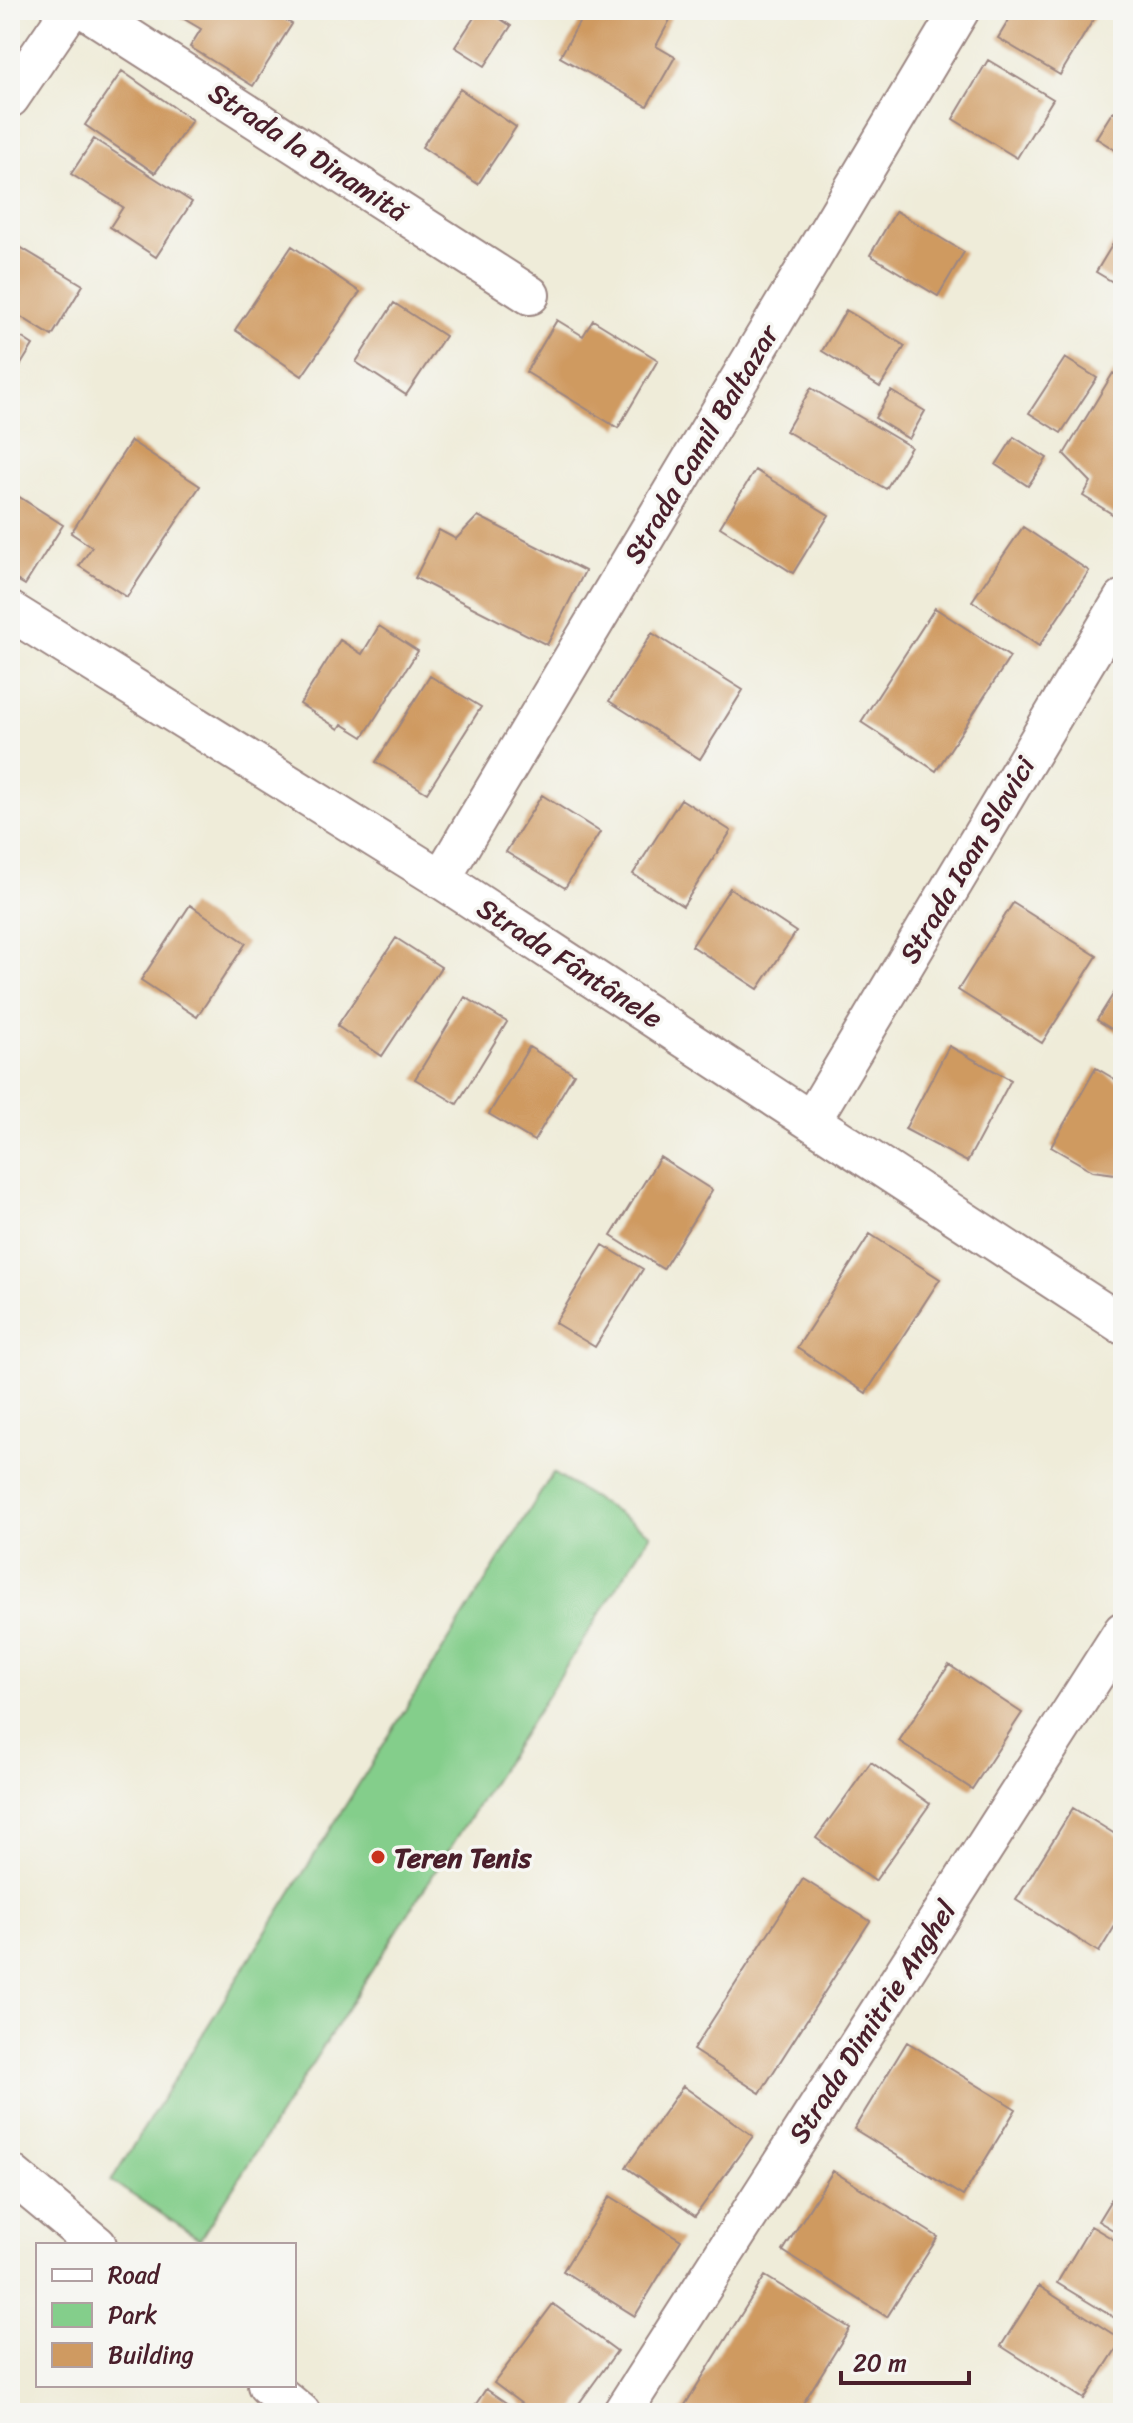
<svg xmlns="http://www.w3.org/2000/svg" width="1133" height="2423" viewBox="0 0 1133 2423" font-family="Sriracha,sans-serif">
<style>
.green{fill:#84ce8b;stroke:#67765b;stroke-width:2}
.building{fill:#cf9a61}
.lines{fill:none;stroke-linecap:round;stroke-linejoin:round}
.minor-casing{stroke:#9c8682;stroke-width:42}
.minor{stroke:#fff;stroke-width:38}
.poi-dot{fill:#c8321e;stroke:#f6f6f2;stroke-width:3}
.labels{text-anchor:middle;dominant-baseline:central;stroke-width:7;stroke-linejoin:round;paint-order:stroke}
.street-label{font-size:28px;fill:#4a1f2b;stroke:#f6f6f2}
.poi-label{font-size:28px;font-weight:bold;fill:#4a1f2b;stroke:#f6f6f2;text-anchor:start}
</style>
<rect width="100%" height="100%" fill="#f6f6f2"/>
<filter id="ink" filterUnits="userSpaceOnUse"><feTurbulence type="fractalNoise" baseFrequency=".0125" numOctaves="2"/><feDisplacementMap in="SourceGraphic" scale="16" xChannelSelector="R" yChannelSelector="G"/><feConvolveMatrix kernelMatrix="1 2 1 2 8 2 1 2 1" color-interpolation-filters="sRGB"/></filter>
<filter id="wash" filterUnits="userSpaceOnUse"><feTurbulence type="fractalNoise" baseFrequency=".006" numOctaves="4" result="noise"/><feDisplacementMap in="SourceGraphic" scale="32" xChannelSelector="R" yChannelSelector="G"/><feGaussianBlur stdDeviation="1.8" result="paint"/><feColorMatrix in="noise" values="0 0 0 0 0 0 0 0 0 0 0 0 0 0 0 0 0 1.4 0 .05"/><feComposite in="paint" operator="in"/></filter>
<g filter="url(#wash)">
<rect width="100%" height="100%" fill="#efecd9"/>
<path class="green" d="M553,1473L651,1534L200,2239L111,2181Z"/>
<g id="blocks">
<path class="building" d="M183,10H269L292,24L253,86L190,47L201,29L179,16Z
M479,10H487L511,26L485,66L455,47Z
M586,10H657L671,18L656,46L675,57L647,106L560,57Z
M1015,10H1087L1096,15L1060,75L998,38Z
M988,60L1053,99L1017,158L953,119Z
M122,71L192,120L155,173L85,125Z
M460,89L516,127L478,184L422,147Z
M1113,111L1123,117V155L1096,138Z
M94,139L192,202L156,257L110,227L123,207L71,174Z
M896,211L964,252L938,296L870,255Z
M1123,227V288L1096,272Z
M10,241L83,285L52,336L10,310Z
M292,246L360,292L302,376L235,330Z
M394,303L445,336L406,395L356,362Z
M846,310L905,346L880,387L822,351Z
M557,320L583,336L593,320L658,360L618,428L526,372Z
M10,330L33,345L10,382Z
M1065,358L1097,378L1061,433L1029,413Z
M1113,373L1123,379V500L1114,515L1083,496L1091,482L1064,454Z
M811,388L911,447L886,489L786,431Z
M891,391L925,411L909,439L875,418Z
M1014,437L1047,458L1028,486L996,465Z
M131,441L200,486L127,597L79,566L92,547L71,533Z
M755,470L829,515L793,573L720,527Z
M10,491L63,525L25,585L10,576Z
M478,516L585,571L547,645L415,578L439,530L456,539Z
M1023,527L1089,571L1039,646L972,601Z
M935,608L1010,657L936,771L861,722Z
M379,626L418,651L363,737L342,724L339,729L300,704L340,640L362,654Z
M652,633L743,690L700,759L609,701Z
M430,676L481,707L427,793L376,762Z
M542,795L600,832L565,888L506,852Z
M681,799L731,831L683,906L633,874Z
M730,888L796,932L758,989L692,946Z
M1013,903L1097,956L1042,1043L958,990Z
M190,905L246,943L197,1017L141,980Z
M396,938L441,967L382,1056L337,1026Z
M1123,979V1036L1097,1020Z
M465,997L507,1022L457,1104L415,1079Z
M949,1046L1011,1080L967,1162L905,1129Z
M529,1047L574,1074L534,1141L489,1114Z
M1096,1068L1123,1084V1175L1093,1171L1051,1147Z
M660,1157L712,1190L663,1269L611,1236Z
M870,1234L940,1279L866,1393L797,1348Z
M603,1245L643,1269L595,1347L555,1323Z
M949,1665L1022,1713L972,1789L899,1741Z
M871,1762L930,1804L875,1881L816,1838Z
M1073,1808L1123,1839V1913L1099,1952L1016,1900Z
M803,1879L870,1921L760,2093L693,2050Z
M907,2042L1016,2109L963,2196L854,2129Z
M683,2086L753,2136L695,2216L626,2167Z
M833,2171L938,2237L887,2317L783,2251Z
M1123,2180V2236L1098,2221Z
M610,2196L681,2240L635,2316L563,2271Z
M1091,2226L1123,2245V2323L1057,2283Z
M765,2276L850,2328L797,2413H680Z
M1039,2286L1122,2340L1084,2399L1001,2346Z
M553,2304L617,2351L572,2413H534L494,2383Z
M486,2389L521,2413H470Z"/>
</g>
</g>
<g filter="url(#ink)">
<use href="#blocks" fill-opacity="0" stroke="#9c8682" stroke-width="2"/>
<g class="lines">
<defs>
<path id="minor" d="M86,10L530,295
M10,98L70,10
M10,611L441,879L1123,1325
M441,879L960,10
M811,1121L1123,599
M10,2173L97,2245
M267,2385L301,2413
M622,2413L1123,1631"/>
</defs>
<use href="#minor" class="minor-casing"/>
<use href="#minor" class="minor"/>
</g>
</g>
<circle class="poi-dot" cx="378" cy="1857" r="8"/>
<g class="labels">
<g class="street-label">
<text transform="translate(308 152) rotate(33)">Strada la Dinamită</text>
<text transform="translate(701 444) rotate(-59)">Strada Camil Baltazar</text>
<text transform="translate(967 860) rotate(-59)">Strada Ioan Slavici</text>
<text transform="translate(570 963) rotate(33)">Strada Fântânele</text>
<text transform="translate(872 2022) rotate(-57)">Strada Dimitrie Anghel</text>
</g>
<g class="poi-label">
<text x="394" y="1857">Teren Tenis</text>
</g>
</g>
<rect width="1133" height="2423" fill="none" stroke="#f6f6f2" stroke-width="40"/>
<rect x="36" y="2243" width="260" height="144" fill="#f6f6f2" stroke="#b1a0a2" stroke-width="2"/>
<rect x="52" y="2269" width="40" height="12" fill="#ffffff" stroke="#b1a0a2" stroke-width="2"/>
<text x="108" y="2283" font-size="24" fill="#4a1f2b">Road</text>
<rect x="52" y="2303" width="40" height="24" fill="#84ce8b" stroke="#b1a0a2" stroke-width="2"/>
<text x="108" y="2323" font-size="24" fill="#4a1f2b">Park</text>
<rect x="52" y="2343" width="40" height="24" fill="#cf9a61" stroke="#b1a0a2" stroke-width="2"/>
<text x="108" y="2363" font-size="24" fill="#4a1f2b">Building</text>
<path d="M841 2371v12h128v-12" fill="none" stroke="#4a1f2b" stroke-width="4"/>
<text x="853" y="2371" font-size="24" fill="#4a1f2b" stroke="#f6f6f2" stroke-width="6" paint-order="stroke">20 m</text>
</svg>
